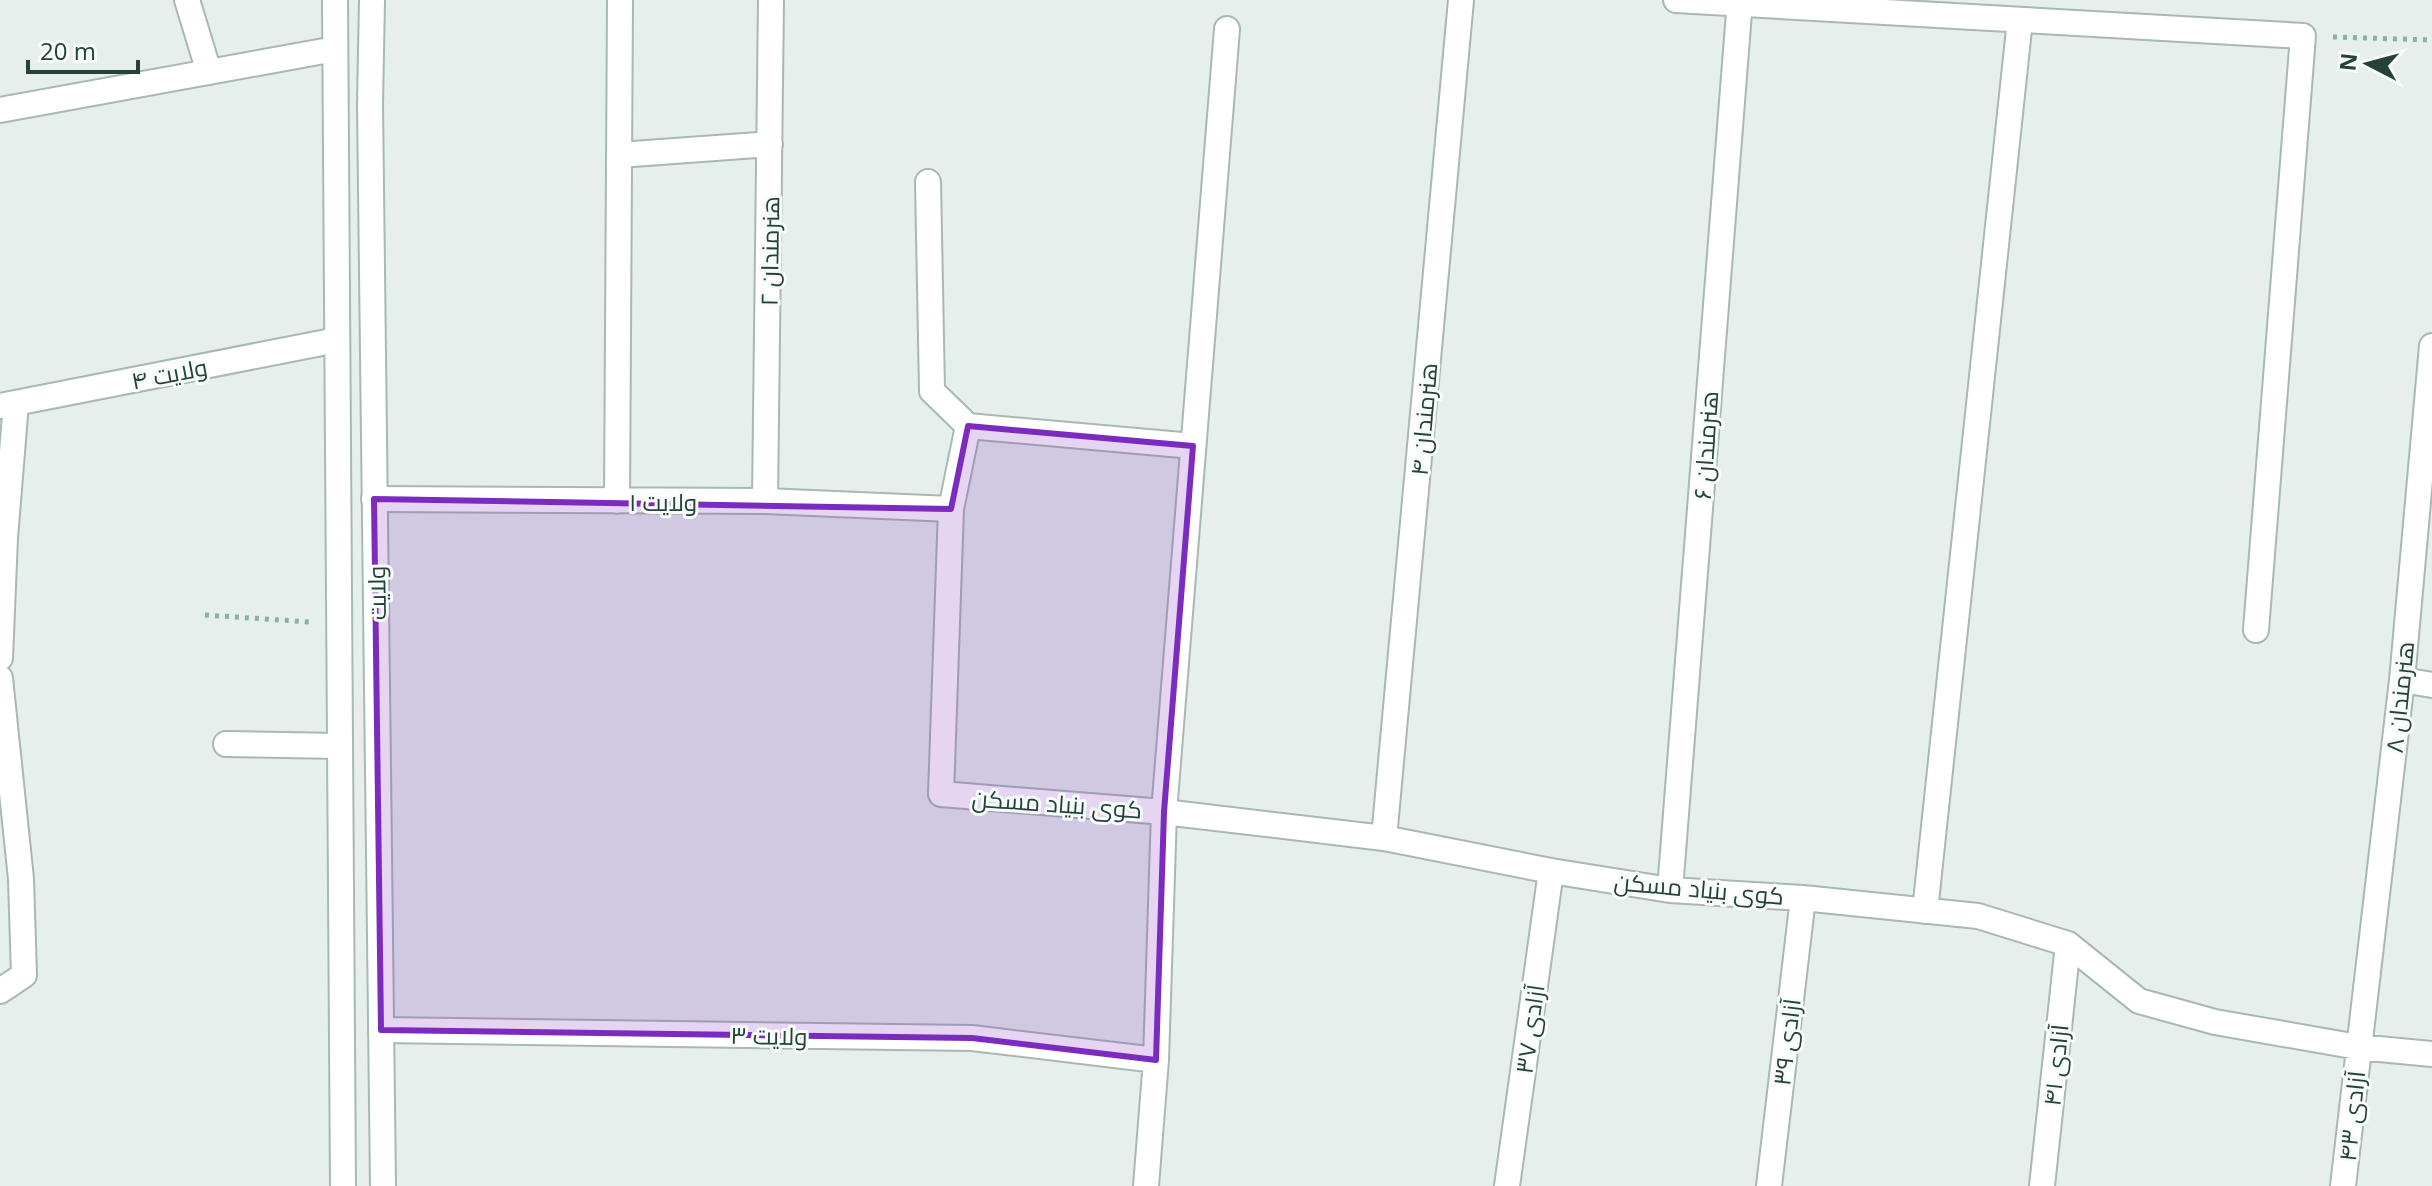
<svg xmlns="http://www.w3.org/2000/svg" width="2432" height="1186" viewBox="0 0 2432 1186" font-family="'Open Sans',Cairo,sans-serif">
<style>
.lines{fill:none;stroke-linecap:round;stroke-linejoin:round}
.street-casing{stroke:#a8b8b2;stroke-width:28}
.secondary-casing{stroke:#a4bbb3;stroke-width:28}
.path{stroke:#86b3a5;stroke-width:5;stroke-dasharray:4 6;stroke-linecap:butt}
.street{stroke:#fff;stroke-width:24}
.secondary{stroke:#fff;stroke-width:24}
.marked{fill:#7b2cbf;fill-opacity:0.2;stroke:#7b2cbf;stroke-width:6;stroke-linejoin:round}
.labels{text-anchor:middle;dominant-baseline:central;stroke-width:6;stroke-linejoin:round;paint-order:stroke}
.street-label{font-size:24px;fill:#24423a;stroke:#f7fbf9}
</style>
<rect width="100%" height="100%" fill="#e6efeb"/>
<g class="lines">
<defs>
<path id="street" d="M187,0L209,72
M1676,0L2303,36L2256,630
M0,110L335,49
M619,155L770,144
M928,182L932,391L968,426
M0,406L337,340
M1193,446L968,426L951,509L941,794L1164,812L1384,838L1551,871L1670,890L1803,898L1978,916L2068,944L2139,1001L2215,1022L2358,1047L2432,1054
M374,499L765,501L951,509
M617,501L620,0
M765,501L771,0
M0,658L5,538L16,403
M0,678L21,879L24,975L0,991
M2402,680L2432,685
M226,744L340,746
M1384,838L1461,0
M1670,890L1740,0
M1925,911L2020,20
M381,1030L972,1038L1156,1060
M1146,1186L1156,1060L1164,812L1227,29
M1507,1186L1551,871
M1769,1186L1803,898
M2042,1186L2068,944
M2343,1186L2402,680L2432,346"/>
<path id="secondary" d="M335,0L343,1186
M372,0L370,104L383,1186"/>
</defs>
<use href="#street" class="street-casing"/>
<use href="#secondary" class="secondary-casing"/>
<path class="path" d="M2333,37L2432,40
M205,615L310,622"/>
<use href="#street" class="street"/>
<use href="#secondary" class="secondary"/>
</g>
<path class="marked" d="M968,426L1193,446L1164,812L1156,1060L972,1038L381,1030L374,499L951,509Z"/>
<g class="labels">
<g class="street-label">
<text transform="translate(769 251) rotate(-89)">هنرمندان ۲</text>
<text transform="translate(169 373) rotate(-11)">ولایت ۴</text>
<text transform="translate(1423 419) rotate(-85)">هنرمندان ۴</text>
<text transform="translate(1705 445) rotate(-86)">هنرمندان ۶</text>
<text x="663" y="501">ولایت ۱</text>
<text transform="translate(376 593) rotate(-91)">ولایت</text>
<text transform="translate(2399 697) rotate(-84)">هنرمندان ۸</text>
<text transform="translate(1057 803) rotate(4)">کوی بنیاد مسکن</text>
<text transform="translate(1699 888) rotate(5)">کوی بنیاد مسکن</text>
<text transform="translate(1529 1029) rotate(-82)">آزادی ۳۷</text>
<text transform="translate(769 1035) rotate(1)">ولایت ۳</text>
<text transform="translate(1786 1042) rotate(-83)">آزادی ۳۹</text>
<text transform="translate(2055 1065) rotate(-84)">آزادی ۴۱</text>
<text transform="translate(2351 1116) rotate(-84)">آزادی ۴۳</text>
</g>
</g>
<g transform="translate(2368 64) rotate(276)" stroke="#f7fbf9" stroke-width="6" paint-order="stroke">
<path d="M0-6L14 30L0 20L-14 30Z" fill="#24423a"/>
<text y="-12" font-size="22" font-weight="bold" text-anchor="middle" fill="#24423a">N</text>
</g>
<path d="M28 60v12h110v-12" fill="none" stroke="#24423a" stroke-width="4"/>
<text x="40" y="60" font-size="24" fill="#24423a" stroke="#f7fbf9" stroke-width="6" paint-order="stroke">20 m</text>
</svg>
